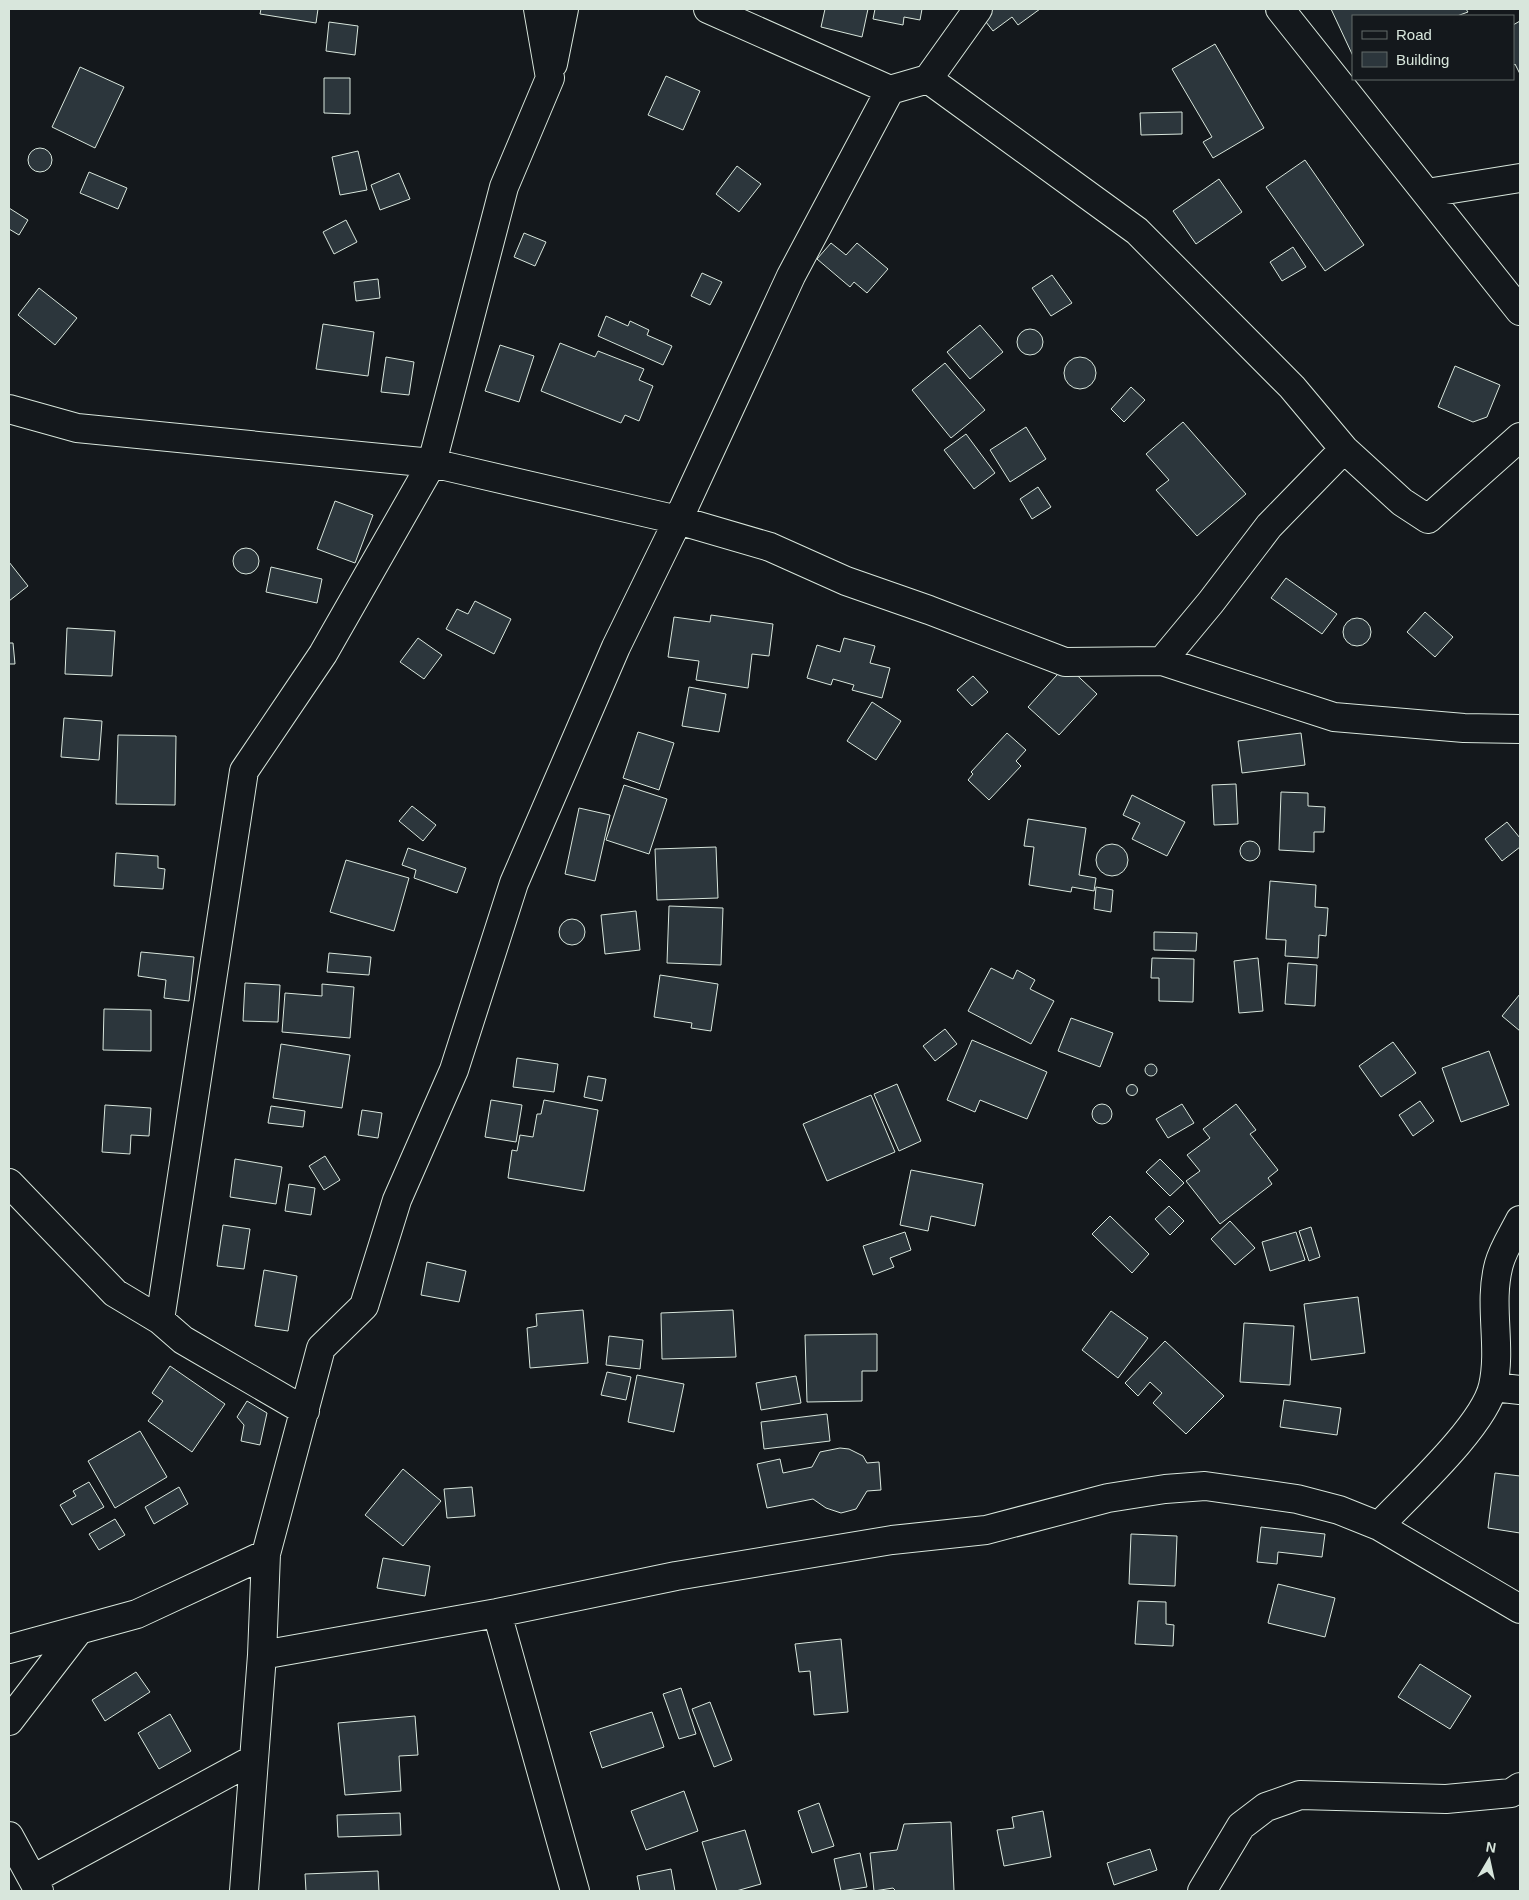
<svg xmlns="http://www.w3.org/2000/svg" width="1529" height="1900" viewBox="0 0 1529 1900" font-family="Arial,sans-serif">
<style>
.building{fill:#2c363c;stroke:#d8e6dc}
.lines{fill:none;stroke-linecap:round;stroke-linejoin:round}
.minor-casing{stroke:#d8e6dc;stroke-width:30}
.minor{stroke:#14181c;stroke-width:28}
</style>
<rect width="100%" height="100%" fill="#14181c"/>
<path class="building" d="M261,9H318L316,23L260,14Z
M825,9H868L862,37L821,27Z
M875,9H922L920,20L904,17L903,25L873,19Z
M985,9H1040L1018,25L1012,17L993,31L979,13Z
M1331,9H1466L1468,12L1457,16H1353V56Z
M1520,21V74L1515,64L1513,66V25Z
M329,22L358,26L355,55L326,51Z
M1215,44L1264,128L1213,158L1203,142L1212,137L1172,69Z
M80,67L124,87L95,148L52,127Z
M666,76L700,91L683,130L648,115Z
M324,78H350V114L324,113Z
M1182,112V134L1141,135L1140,113Z
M28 160a12 12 0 1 1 24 0a12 12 0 1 1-24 0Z
M358,151L367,190L340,195L332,157Z
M1305,160L1364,245L1325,271L1266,187Z
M737,166L761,184L739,212L716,194Z
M89,172L127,188L118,209L80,193Z
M399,173L410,199L380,210L371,185Z
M1219,179L1242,212L1196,244L1173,211Z
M9,208L28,220L19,235L9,229Z
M346,220L357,242L334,254L323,232Z
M524,233L546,242L535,266L514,257Z
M831,243L846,255L857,243L888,269L867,293L854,282L850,287L817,259Z
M1293,247L1306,267L1282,281L1270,262Z
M702,273L722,282L710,305L691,296Z
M1052,275L1072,303L1051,316L1032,288Z
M378,279L380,298L356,301L354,282Z
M39,288L77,318L55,345L18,315Z
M606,316L628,326L630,321L649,330L647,335L672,346L663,365L598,336Z
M323,324L374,332L368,376L316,369Z
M980,325L1003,352L970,379L947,352Z
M1017 342a13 13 0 1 1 26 0a13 13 0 1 1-26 0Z
M560,343L595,357L598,351L644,369L639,380L653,386L639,421L625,415L621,423L541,391Z
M500,345L534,356L519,402L485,391Z
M1064 373a16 16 0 1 1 32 0a16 16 0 1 1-32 0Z
M386,357L414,362L409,395L381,392Z
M945,363L985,410L951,438L912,390Z
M1455,366L1500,385L1487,417L1473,422L1438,407Z
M1131,387L1145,400L1124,422L1111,409Z
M1183,422L1246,494L1197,536L1156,490L1169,480L1146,454Z
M1026,427L1046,459L1010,482L990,450Z
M966,434L995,473L974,489L944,450Z
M1038,487L1051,507L1032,519L1020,499Z
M335,501L373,515L355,563L317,549Z
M233 561a13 13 0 1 1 26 0a13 13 0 1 1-26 0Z
M9,562L28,586L9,601Z
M271,567L322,579L317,603L266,592Z
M1286,578L1337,614L1322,634L1271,598Z
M475,601L511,619L494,654L446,629L457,609L468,614Z
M1425,612L1453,637L1435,657L1407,632Z
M711,615L773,624L769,656L752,654L748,688L696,680L699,661L668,657L674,617L710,622Z
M1343 632a14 14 0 1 1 28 0a14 14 0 1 1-28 0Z
M67,628L115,631L112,676L65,674Z
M418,638L442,655L424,679L400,662Z
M844,638L875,646L870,663L890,668L882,698L852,690L854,685L833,679L831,685L807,678L817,645L840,652Z
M9,643H13L15,664H9Z
M1066,665L1097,694L1059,735L1028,707Z
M973,676L988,692L972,706L957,690Z
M689,687L726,694L719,732L682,726Z
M872,702L901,721L876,760L847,741Z
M64,718L102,721L99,760L61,757Z
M638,732L674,743L659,790L623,778Z
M1007,733L1026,750L1016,761L1021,766L989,800L968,780L973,774L971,772Z
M1301,733L1305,765L1242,773L1238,741Z
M118,735L176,736L175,805L116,804Z
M1236,784L1238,824L1214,825L1212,785Z
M624,785L667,799L649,854L606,840Z
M1281,792L1308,793V806L1325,807L1324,832H1314V852L1279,850Z
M1132,795L1185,822L1167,856L1132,839L1140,823L1123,815Z
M412,806L436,825L423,841L399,821Z
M579,808L610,815L595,881L565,874Z
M1028,819L1086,828L1079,875L1096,878L1094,891L1072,887L1071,892L1029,885L1034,847L1024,846Z
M1507,822L1520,838V847L1502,861L1485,839Z
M1240 851a10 10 0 1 1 20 0a10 10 0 1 1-20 0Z
M1096 860a16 16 0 1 1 32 0a16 16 0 1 1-32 0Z
M716,847L718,898L657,900L655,849Z
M408,848L466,868L457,893L414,878L416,870L402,865Z
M116,853L158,856V868L165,869L163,889L114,886Z
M346,860L409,878L394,931L330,912Z
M1270,881L1316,885L1315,907L1328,908L1326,936L1319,935L1318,958L1285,956L1286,940L1266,939Z
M1096,887L1113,890L1111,912L1094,909Z
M669,906L723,908L721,965L667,963Z
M636,911L640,950L605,954L601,915Z
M559 932a13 13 0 1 1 26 0a13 13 0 1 1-26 0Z
M1154,932L1197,933L1196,951L1154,950Z
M141,952L194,957L189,1001L164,998L166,980L138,976Z
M329,953L371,957L369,975L327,972Z
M1152,958L1194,959L1193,1002L1159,1001V978H1151Z
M1258,958L1263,1011L1239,1013L1234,961Z
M1288,963L1317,965L1315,1006L1285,1004Z
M991,968L1013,979L1017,970L1035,980L1030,989L1054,1001L1031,1044L968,1011Z
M660,975L718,984L711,1031L691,1028L692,1023L654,1017Z
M245,983L280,985L278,1022L243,1021Z
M322,984L354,987L350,1038L282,1032L285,993L322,996Z
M1520,994V1031L1502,1016Z
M104,1009L151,1010V1051L103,1050Z
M1071,1018L1113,1033L1100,1067L1058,1051Z
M945,1029L957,1044L935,1061L923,1046Z
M972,1040L1047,1072L1027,1119L980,1100L975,1112L947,1100Z
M1393,1042L1416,1073L1381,1097L1359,1066Z
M281,1044L350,1055L342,1108L273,1098Z
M1489,1051L1509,1105L1461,1122L1442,1068Z
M517,1058L558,1064L554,1092L513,1087Z
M1145 1070a6 6 0 1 1 12 0a6 6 0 1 1-12 0Z
M588,1076L606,1079L602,1101L584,1097Z
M897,1084L921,1141L899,1151L874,1094Z
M1126.5 1090a5.5 5.5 0 1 1 11 0a5.5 5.5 0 1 1-11 0Z
M871,1095L895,1152L827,1181L803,1124Z
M491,1100L522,1105L516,1142L485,1137Z
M544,1100L598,1110L584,1191L508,1178L512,1150L517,1151L520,1135L533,1137L537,1114H541Z
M1420,1101L1434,1121L1413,1136L1399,1115Z
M1182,1104L1194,1123L1168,1138L1156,1119Z
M1236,1104L1256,1130L1250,1134L1278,1170L1268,1178L1272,1184L1220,1224L1186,1181L1200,1171L1187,1155L1210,1138L1203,1129Z
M1092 1114a10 10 0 1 1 20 0a10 10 0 1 1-20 0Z
M105,1105L151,1108L149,1136L131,1135L130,1154L102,1152Z
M271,1106L305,1111L303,1127L268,1123Z
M362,1110L382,1113L378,1138L358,1135Z
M325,1156L340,1180L324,1190L309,1166Z
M235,1159L282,1167L276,1204L230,1197Z
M1160,1159L1184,1183L1170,1196L1146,1172Z
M911,1170L983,1184L975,1226L931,1216L928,1231L900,1225Z
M289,1184L315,1188L311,1215L285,1211Z
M1169,1206L1184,1221L1170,1235L1155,1219Z
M1110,1216L1149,1254L1132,1273L1092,1234Z
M1230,1221L1255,1248L1235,1265L1211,1239Z
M223,1225L250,1229L244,1269L217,1266Z
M1311,1227L1320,1257L1309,1261L1299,1231Z
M905,1232L911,1250L890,1258L894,1267L873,1275L863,1246Z
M1296,1232L1305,1260L1270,1271L1262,1242Z
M427,1262L466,1271L459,1302L421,1295Z
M264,1270L297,1276L288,1331L255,1326Z
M1358,1297L1365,1353L1311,1360L1304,1304Z
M583,1310L588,1363L530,1368L527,1328L537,1326L536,1314Z
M733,1310L736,1357L662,1359L661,1313Z
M1111,1311L1148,1338L1118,1378L1082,1350Z
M1244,1323L1294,1326L1290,1385L1240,1382Z
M877,1334V1371H862V1401L807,1402L805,1335Z
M609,1336L643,1340L640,1369L606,1365Z
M1165,1341L1224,1396L1186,1434L1153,1403L1162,1393L1150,1382L1138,1396L1125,1383Z
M170,1366L225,1404L192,1452L148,1421L163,1401L152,1393Z
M607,1372L631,1377L626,1400L601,1395Z
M637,1375L684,1384L674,1432L628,1422Z
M796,1376L801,1403L761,1410L756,1383Z
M1284,1400L1341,1408L1337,1435L1280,1427Z
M247,1401L267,1413L260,1445L241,1441L244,1425L237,1417Z
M827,1414L830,1441L764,1449L761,1422Z
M140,1431L167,1477L115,1508L88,1461Z
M840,1448L849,1449L863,1456L867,1463L879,1462L881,1490L867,1491L856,1509L841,1513L826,1508L813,1499L767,1508L757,1464L780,1459L783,1473L812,1467L820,1452Z
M403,1469L441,1501L403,1546L365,1515Z
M1495,1473L1520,1476V1533L1488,1528Z
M89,1482L104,1507L72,1525L60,1505L76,1496L73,1491Z
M179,1487L188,1504L154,1524L145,1507Z
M472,1487L475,1516L447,1518L444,1489Z
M115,1519L125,1535L99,1550L89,1534Z
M1261,1527L1325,1534L1322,1557L1278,1552L1277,1564L1257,1562Z
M1131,1534L1177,1536L1175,1586L1129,1584Z
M383,1558L430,1566L425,1596L377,1588Z
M1278,1584L1335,1598L1325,1637L1268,1623Z
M1138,1601L1166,1602V1624L1174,1625L1173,1646L1135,1644Z
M841,1639L848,1712L814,1715L810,1671L799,1672L795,1644Z
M1420,1664L1471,1696L1450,1729L1398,1697Z
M136,1672L150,1692L105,1721L92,1700Z
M681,1688L696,1734L679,1739L663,1694Z
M710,1702L732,1760L714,1767L692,1709Z
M652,1712L664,1747L602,1768L590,1732Z
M170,1714L191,1751L159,1769L138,1733Z
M415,1716L418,1755L399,1756L401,1791L345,1795L338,1723Z
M684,1791L698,1831L646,1850L631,1811Z
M819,1803L834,1846L812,1853L798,1811Z
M1043,1811L1051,1857L1004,1866L997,1830L1014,1828L1012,1817Z
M400,1813L401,1835L338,1837L337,1815Z
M951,1822L954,1891H896L893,1888L874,1891L870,1853L897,1850L904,1824Z
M745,1830L761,1884L736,1891H717L702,1842Z
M1150,1849L1157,1870L1114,1885L1107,1863Z
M860,1853L867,1887L841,1891L834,1859Z
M671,1869L675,1891H640L637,1876Z
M378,1871L379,1891H306L305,1874Z"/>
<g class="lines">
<defs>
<path id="minor" d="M708,9L890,90
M1280,9L1520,311
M553,64L564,9
M928,79L1137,231L1292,387L1344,449L1402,502L1428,519L1520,437
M1427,193L1520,178
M9,409L77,428L432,463L678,520L770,547L846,581L929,610L1065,662L1162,661L1334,717L1464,728L1520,729
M1162,661L1211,602L1269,526L1344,449
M9,1183L115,1293L160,1320L183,1340L305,1411
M160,1320L244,771L323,654L432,463L504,187L550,78L538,9
M1493,1387L1520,1390
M1379,1526C1409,1494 1484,1426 1493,1386C1502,1346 1488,1304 1499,1264C1503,1249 1513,1234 1520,1220
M497,1613L575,1891
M9,1649L137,1614L266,1554
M262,1655L497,1613L676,1576L892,1540L986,1530L1108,1498L1165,1489L1205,1486L1297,1499L1339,1510L1379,1526L1520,1609
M9,1721L79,1630
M9,1836L39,1891
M33,1879L254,1759
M244,1891L262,1655L266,1554L321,1348L364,1306L397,1200L454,1070L514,883L616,647L678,520L791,276L890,90L928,79L978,9
M1202,1891L1241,1826L1266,1807L1300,1795L1446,1799L1511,1793L1520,1787"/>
</defs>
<use href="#minor" class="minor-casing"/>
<use href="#minor" class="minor"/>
</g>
<rect width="1529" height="1900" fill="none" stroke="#d8e6dc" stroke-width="20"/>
<rect x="1352" y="15" width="162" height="65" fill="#14181c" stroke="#626a69"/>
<rect x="1362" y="31" width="25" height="8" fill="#14181c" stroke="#626a69"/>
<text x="1396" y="40" font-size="15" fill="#d8e6dc">Road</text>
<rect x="1362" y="52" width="25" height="15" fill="#2c363c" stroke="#626a69"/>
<text x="1396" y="65" font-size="15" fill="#d8e6dc">Building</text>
<g transform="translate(1489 1860) rotate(9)" stroke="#14181c" stroke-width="4" paint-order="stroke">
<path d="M0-4L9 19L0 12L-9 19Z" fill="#d8e6dc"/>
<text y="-8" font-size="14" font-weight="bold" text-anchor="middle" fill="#d8e6dc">N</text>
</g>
</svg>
